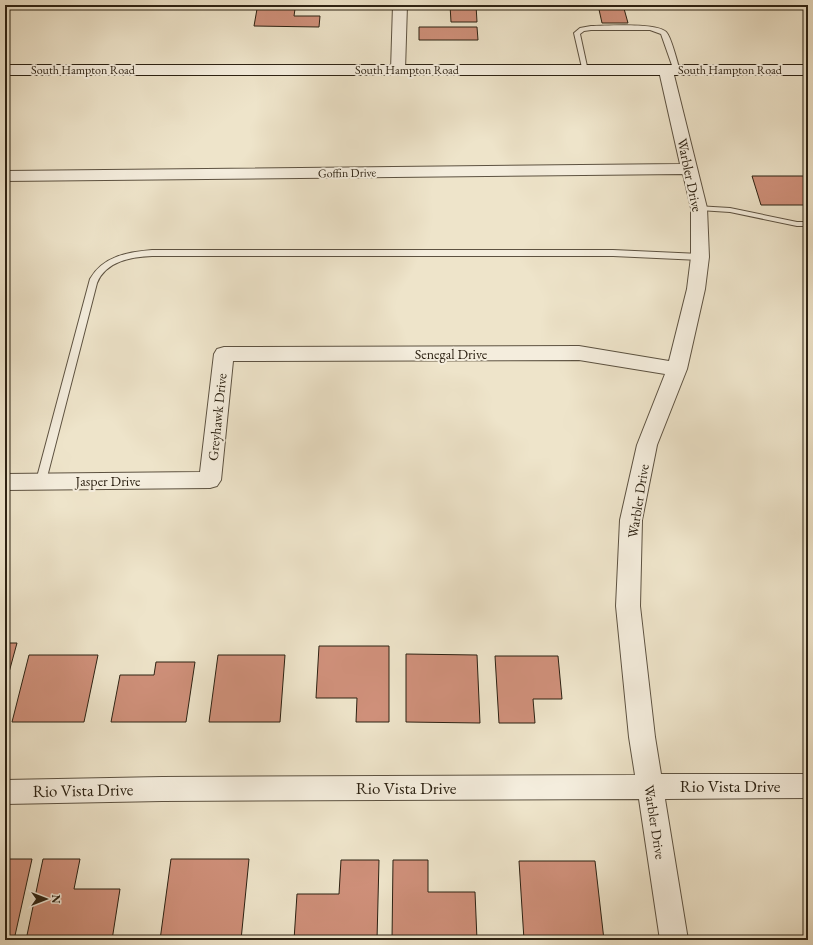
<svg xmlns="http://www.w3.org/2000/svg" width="813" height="945" viewBox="0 0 813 945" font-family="'EB Garamond',serif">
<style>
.building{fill:#cf907a;stroke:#2d2213}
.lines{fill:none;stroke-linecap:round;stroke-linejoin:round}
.lane-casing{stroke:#5d5241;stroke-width:2}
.street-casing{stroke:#5d5241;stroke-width:2}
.secondary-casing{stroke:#2d2213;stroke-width:2}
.lane{fill:#f4eddd;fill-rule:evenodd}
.street{fill:#f4eddd;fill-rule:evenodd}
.secondary{fill:#f4eddd;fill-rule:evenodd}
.labels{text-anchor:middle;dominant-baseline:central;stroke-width:4;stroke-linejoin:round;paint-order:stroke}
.far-street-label{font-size:12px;fill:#2d2213;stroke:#f4eddd}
.street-label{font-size:14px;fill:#2d2213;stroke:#f4eddd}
.near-street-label{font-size:17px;fill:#2d2213;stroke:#f4eddd}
</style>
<rect width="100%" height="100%" fill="#eee4ca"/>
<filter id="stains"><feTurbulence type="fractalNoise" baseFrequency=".005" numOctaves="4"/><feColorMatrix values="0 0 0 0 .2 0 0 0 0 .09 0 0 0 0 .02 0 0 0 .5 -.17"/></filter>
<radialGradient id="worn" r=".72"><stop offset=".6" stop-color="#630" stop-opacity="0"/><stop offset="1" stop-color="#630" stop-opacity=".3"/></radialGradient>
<path class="building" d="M450,5H476L477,22H451Z
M495,5H534L535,7H495Z
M598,5H623L628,23H602Z
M257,9H295L294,16H320L319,27L254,26Z
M419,27H477L478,40H419Z
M752,176H808V205H761Z
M5,643H17L5,687Z
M319,646H389V722H356L357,698H316Z
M406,654L477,655L480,723L406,722Z
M29,655H98L84,722H12Z
M218,655H285L280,722H209Z
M495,656H558L562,699H533L535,723H499Z
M156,662H195L186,722H111L120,675H154Z
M5,859H32L14,940H5Z
M43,859H80L74,889H120L112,940H26Z
M171,859H249L241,940H160Z
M341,860H379L377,940H294L297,894H339Z
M393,860H428V892H475L477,940H392Z
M519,861H595L604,940H524Z"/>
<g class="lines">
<defs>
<path id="lane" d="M591,26C605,26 660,22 667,33C672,40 677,61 680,71L677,73L674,71L661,34L650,30H591L584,31L580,34L588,71L583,72L574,33L580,28Z
M696,206L730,208L797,222H808V226H797L730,212L699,210L695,208Z
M152,250H613L700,254L704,257L700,260L613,256H152C131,257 106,261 97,283L46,481L45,484H37L36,481L90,279C103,256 128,252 152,250Z"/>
<path id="street" d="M393,5H407L405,70L403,73L398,74L393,73L391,70Z
M666,67L671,68L673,71L707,208L709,257L705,289L687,369L657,445L642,520L640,606L655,737L661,774H808V798L665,799L688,940H660L639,799L162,801L5,804V780L162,777L635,775L629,737L616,606L620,520L637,445L665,374L579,360L233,361L221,480L217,486L210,488L5,490V474L200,472L214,354L217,349L224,347L579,346L669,361L687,289L691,257V208L683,174L5,181V171L680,164L659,71L661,68Z"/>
<path id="secondary" d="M5,65H808V75H5Z"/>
</defs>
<use href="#lane" class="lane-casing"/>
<use href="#street" class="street-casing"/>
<use href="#secondary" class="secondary-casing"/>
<use href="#lane" class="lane"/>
<use href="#street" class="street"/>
<use href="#secondary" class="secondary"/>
</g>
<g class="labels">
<g class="far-street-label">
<text x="83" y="70">South Hampton Road</text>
<text x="407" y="70">South Hampton Road</text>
<text x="730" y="70">South Hampton Road</text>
<text transform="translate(347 173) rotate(-1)">Goffin Drive</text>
</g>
<g class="street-label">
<text transform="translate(690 175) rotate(78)">Warbler Drive</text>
<text x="451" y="354">Senegal Drive</text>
<text transform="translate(217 417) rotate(-84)">Greyhawk Drive</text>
<text x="108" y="481">Jasper Drive</text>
<text transform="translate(638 501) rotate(-81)">Warbler Drive</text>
<text transform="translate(655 822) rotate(81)">Warbler Drive</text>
</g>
<g class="near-street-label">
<text x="730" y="786">Rio Vista Drive</text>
<text x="406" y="788">Rio Vista Drive</text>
<text transform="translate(83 790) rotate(-1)">Rio Vista Drive</text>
</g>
</g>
<rect width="813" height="945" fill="none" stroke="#eee4ca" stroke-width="20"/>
<rect x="6" y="6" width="801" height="933" fill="none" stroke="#2d2213" stroke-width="2"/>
<rect x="10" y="10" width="793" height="925" fill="none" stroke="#2d2213"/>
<g transform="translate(46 899) rotate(90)" stroke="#f4eddd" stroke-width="3" paint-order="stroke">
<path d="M0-3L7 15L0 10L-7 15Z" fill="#2d2213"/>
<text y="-6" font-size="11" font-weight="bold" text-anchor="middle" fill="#2d2213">N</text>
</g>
<rect width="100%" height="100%" filter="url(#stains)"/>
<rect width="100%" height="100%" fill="url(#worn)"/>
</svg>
